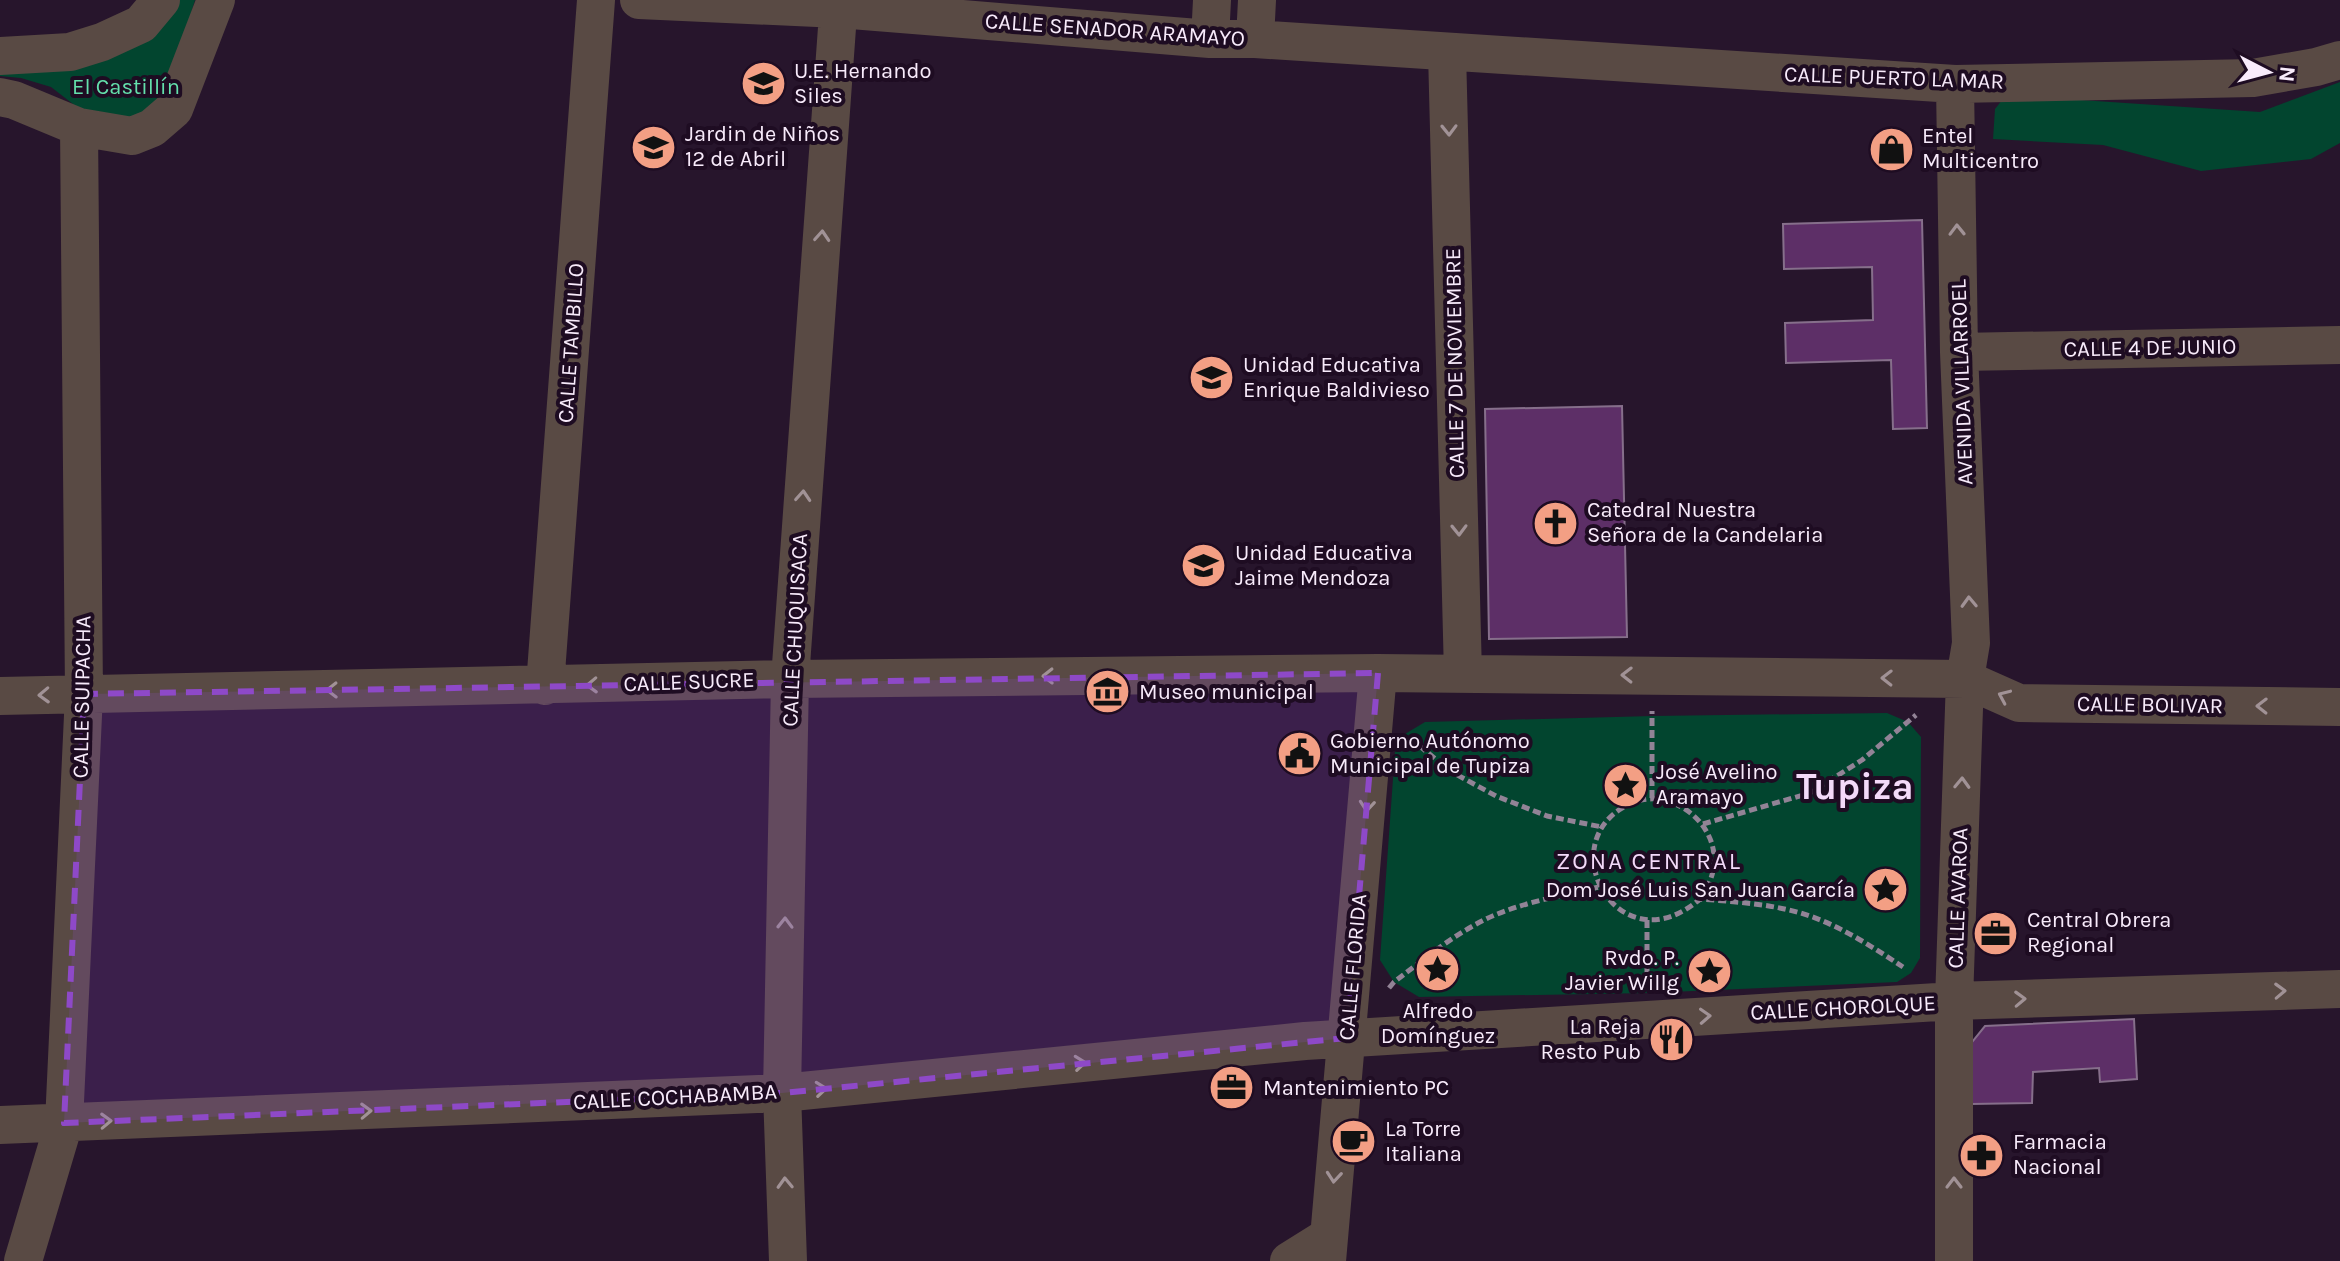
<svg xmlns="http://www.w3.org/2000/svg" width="2340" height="1261" viewBox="0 0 2340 1261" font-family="Karla,sans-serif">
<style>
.green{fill:#02452f}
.building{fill:#5d2f67;stroke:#866f8b;stroke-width:2}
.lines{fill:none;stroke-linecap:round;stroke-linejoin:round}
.path{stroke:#928396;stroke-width:5;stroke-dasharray:8 4;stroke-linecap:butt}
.minor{stroke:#594a44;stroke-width:38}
.oneway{stroke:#a19296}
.marked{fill:#8e49c8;fill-opacity:0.2;stroke:#8e49c8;stroke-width:6;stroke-dasharray:16 10;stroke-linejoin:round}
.labels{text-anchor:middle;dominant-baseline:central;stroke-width:8;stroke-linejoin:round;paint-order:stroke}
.street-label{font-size:22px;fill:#f8ebfb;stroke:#1e0c22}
.poi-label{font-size:22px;fill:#f8ebfb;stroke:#1e0c22;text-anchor:start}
.park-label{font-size:22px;fill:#64e0ac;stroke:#1e0c22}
.neighbourhood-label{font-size:24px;letter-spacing:2px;fill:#f3daf9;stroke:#1e0c22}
.town-label{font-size:38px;font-weight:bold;fill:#f3daf9;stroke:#1e0c22}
</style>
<rect width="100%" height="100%" fill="#27152c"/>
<path class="green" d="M172,0H195L182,43L154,108L131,122L82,111L51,87L21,78L0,76V63Z
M2340,82V143L2311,159L2201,171L2103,145L1993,139L1995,109L2006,95L2260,112Z
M1887,713L1908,722L1921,737L1920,958L1911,973L1897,982L1647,993L1419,997L1394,982L1380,960L1395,751L1405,734L1425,722L1652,716Z"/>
<path class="building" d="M1922,220L1927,428L1893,429L1891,360L1786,363L1785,323L1873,320L1872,267L1784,269L1783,224Z
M1622,406L1627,637L1489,639L1485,409Z
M2134,1019L2137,1079L2100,1082L2099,1068L2033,1072L2032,1103L1971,1104L1972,1042L1985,1026Z"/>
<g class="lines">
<path class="path" d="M1410,738L1450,771L1496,796L1547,816L1602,827
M1652,798V711
M1703,824L1810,793L1862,760L1916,715
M1700,899C1703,894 1707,888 1709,883C1727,844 1696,803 1656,799C1644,798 1632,802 1622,808C1553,850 1621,967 1700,899C1737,902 1775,904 1810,916C1844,928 1874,948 1903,967
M1647,920V983
M1389,988L1394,982C1423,960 1453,935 1486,919C1519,903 1564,895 1599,887"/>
<path class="minor" d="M639,0L839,9L1210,39H1255L1955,84L2253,78L2316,67L2340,60
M1210,39L1212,0
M1255,39L1257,0
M1447,52L1463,674
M0,56L70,52L102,42L141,24L161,0
M0,97L14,100L79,127L132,136L152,128L174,109L216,0
M1959,352L2340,345
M545,686L596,0
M0,696L790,679L1378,673L1965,679L2019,703L2340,707
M0,1125L782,1093L1305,1041L1954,1001L2340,989
M23,1261L64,1123L84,694L79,127
M788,1261L782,1093L790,679L839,0
M1289,1261L1329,1236
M1327,1261L1378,673
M1954,1261V1001L1965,679L1971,643L1959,352L1955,84"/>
</g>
<defs><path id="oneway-chevron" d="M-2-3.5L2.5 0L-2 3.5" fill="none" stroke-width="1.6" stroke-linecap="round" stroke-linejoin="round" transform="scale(2)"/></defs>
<g class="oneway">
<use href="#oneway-chevron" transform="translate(1449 130) rotate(89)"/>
<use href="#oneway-chevron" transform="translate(1957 230) rotate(-91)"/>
<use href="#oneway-chevron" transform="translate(822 236) rotate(-86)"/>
<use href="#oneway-chevron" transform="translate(803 496) rotate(-86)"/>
<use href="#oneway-chevron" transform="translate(1459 530) rotate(89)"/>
<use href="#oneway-chevron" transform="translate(1969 602) rotate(-92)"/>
<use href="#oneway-chevron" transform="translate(1627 675) rotate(-179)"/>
<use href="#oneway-chevron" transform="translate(1048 676) rotate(179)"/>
<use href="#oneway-chevron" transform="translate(1887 678) rotate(-179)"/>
<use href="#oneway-chevron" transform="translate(592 685) rotate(178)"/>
<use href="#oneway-chevron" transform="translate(332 690) rotate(179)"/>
<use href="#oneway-chevron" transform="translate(44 695) rotate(178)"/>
<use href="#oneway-chevron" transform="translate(2004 696) rotate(-156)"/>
<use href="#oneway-chevron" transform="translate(2262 706) rotate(-179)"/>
<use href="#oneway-chevron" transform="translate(1962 783) rotate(-88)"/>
<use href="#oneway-chevron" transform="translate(1367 806) rotate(95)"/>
<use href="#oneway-chevron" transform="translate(785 923) rotate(-89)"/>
<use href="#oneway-chevron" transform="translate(2280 991) rotate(-2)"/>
<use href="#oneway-chevron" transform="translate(2020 999) rotate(-2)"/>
<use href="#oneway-chevron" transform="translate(1705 1016) rotate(-3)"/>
<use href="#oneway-chevron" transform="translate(1080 1063) rotate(-6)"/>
<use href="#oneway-chevron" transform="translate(821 1089) rotate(-6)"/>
<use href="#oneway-chevron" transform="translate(366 1111) rotate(-2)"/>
<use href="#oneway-chevron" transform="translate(106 1121) rotate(-2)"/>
<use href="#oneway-chevron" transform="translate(1334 1177) rotate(95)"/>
<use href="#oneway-chevron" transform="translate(785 1183) rotate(-92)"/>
<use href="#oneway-chevron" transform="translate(1954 1183) rotate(-90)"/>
</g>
<path class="marked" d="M1378,673L1347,1038L782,1093L64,1123L84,694Z"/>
<defs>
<symbol id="school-disc" viewBox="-11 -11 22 22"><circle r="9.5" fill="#f39f84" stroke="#1e0c22"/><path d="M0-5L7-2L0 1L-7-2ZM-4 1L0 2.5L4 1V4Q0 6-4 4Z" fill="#111"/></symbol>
<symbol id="shop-disc" viewBox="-11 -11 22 22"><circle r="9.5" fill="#f39f84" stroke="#1e0c22"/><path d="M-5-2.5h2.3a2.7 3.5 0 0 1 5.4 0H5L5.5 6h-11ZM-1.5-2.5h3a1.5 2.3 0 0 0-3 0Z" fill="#111"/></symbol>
<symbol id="church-disc" viewBox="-11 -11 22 22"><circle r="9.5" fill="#f39f84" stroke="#1e0c22"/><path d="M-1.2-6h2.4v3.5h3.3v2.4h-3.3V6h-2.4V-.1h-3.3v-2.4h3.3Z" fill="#111"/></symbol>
<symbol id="museum-disc" viewBox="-11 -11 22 22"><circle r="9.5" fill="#f39f84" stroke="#1e0c22"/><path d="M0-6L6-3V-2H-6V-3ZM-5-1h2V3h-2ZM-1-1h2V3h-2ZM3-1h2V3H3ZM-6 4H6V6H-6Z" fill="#111"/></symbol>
<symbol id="civic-disc" viewBox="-11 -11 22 22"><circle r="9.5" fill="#f39f84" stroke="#1e0c22"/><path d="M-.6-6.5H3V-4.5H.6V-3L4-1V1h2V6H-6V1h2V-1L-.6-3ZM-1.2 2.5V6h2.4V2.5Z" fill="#111"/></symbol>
<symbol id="sight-disc" viewBox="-11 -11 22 22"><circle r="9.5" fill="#f39f84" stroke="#1e0c22"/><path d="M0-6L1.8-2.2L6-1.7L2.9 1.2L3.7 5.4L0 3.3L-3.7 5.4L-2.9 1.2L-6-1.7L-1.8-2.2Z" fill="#111"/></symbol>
<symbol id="office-disc" viewBox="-11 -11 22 22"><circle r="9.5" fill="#f39f84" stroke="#1e0c22"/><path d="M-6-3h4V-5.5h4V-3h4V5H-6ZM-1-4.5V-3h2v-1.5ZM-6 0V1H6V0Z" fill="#111"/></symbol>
<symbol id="restaurant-disc" viewBox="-11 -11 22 22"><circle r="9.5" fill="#f39f84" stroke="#1e0c22"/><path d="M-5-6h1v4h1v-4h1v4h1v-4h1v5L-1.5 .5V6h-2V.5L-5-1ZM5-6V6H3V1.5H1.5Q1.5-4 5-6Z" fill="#111"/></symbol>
<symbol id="cafe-disc" viewBox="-11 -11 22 22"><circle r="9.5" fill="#f39f84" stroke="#1e0c22"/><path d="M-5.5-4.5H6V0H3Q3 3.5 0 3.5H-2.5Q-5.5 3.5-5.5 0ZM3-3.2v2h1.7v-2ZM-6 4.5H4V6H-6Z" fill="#111"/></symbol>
<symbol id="pharmacy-disc" viewBox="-11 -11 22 22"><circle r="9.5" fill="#f39f84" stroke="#1e0c22"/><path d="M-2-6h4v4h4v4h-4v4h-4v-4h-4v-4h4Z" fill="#111"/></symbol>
</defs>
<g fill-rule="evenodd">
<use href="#school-disc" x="738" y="58" width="51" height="51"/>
<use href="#school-disc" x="628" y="122" width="51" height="51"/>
<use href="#shop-disc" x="1866" y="124" width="51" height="51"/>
<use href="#school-disc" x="1186" y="352" width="51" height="51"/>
<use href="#church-disc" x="1530" y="498" width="51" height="51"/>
<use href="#school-disc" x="1178" y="540" width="51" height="51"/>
<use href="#museum-disc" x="1082" y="666" width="51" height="51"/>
<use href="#civic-disc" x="1274" y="728" width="51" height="51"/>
<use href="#sight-disc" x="1600" y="760" width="51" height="51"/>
<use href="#sight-disc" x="1860" y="864" width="51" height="51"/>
<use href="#office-disc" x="1970" y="908" width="51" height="51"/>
<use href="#sight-disc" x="1412" y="944" width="51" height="51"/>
<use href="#sight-disc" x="1684" y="946" width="51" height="51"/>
<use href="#restaurant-disc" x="1646" y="1014" width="51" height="51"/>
<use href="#office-disc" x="1206" y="1062" width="51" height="51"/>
<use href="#cafe-disc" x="1328" y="1116" width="51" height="51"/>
<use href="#pharmacy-disc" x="1956" y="1130" width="51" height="51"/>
</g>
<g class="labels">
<g class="street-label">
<text transform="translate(1115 30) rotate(4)">CALLE SENADOR ARAMAYO</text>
<text transform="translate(1894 78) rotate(2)">CALLE PUERTO LA MAR</text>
<text transform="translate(571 343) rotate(-86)">CALLE TAMBILLO</text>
<text transform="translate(2150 348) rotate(-1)">CALLE 4 DE JUNIO</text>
<text transform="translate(1455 363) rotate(-91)">CALLE 7 DE NOVIEMBRE</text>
<text transform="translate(1962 382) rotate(-92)">AVENIDA VILLARROEL</text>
<text transform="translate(795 630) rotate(-87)">CALLE CHUQUISACA</text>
<text transform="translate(689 682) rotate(-2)">CALLE SUCRE</text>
<text transform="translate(82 697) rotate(-89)">CALLE SUIPACHA</text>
<text transform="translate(2150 705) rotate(1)">CALLE BOLIVAR</text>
<text transform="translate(1958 898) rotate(-88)">CALLE AVAROA</text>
<text transform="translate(1353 967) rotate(-85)">CALLE FLORIDA</text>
<text transform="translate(1843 1008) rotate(-3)">CALLE CHOROLQUE</text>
<text transform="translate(675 1097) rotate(-3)">CALLE COCHABAMBA</text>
</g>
<g class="poi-label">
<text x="794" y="71">U.E. Hernando<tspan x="794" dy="25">Siles</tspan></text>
<text x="685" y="134">Jardin de Niños<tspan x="685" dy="25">12 de Abril</tspan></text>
<text x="1922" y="136">Entel<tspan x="1922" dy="25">Multicentro</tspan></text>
<text x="1243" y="365">Unidad Educativa<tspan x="1243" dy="25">Enrique Baldivieso</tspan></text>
<text x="1587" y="510">Catedral Nuestra<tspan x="1587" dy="25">Señora de la Candelaria</tspan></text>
<text x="1235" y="553">Unidad Educativa<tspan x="1235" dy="25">Jaime Mendoza</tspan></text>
<text x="1139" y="692">Museo municipal</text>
<text x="1330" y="741">Gobierno Autónomo<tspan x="1330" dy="25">Municipal de Tupiza</tspan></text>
<text x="1656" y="772">José Avelino<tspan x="1656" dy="25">Aramayo</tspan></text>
<text x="1855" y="890" text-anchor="end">Dom José Luis San Juan García</text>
<text x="2027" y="920">Central Obrera<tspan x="2027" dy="25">Regional</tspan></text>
<text x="1679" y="958" text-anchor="end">Rvdo. P.<tspan x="1679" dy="25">Javier Willg</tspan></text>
<text x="1438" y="1011" text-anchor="middle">Alfredo<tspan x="1438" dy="25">Domínguez</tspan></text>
<text x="1641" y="1027" text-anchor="end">La Reja<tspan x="1641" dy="25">Resto Pub</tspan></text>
<text x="1263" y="1088">Mantenimiento PC</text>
<text x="1385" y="1129">La Torre<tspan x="1385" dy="25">Italiana</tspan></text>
<text x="2013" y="1142">Farmacia<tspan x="2013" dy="25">Nacional</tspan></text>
</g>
<g class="park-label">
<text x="126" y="87">El Castillín</text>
</g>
<g class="neighbourhood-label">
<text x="1649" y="861">ZONA CENTRAL</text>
</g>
<g class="town-label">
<text x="1855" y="786">Tupiza</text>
</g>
</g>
<g transform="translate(2268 72) rotate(96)" stroke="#1e0c22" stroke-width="6" paint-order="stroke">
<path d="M0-6L14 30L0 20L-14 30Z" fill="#f8ebfb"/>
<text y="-12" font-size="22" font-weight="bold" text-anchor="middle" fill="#f8ebfb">N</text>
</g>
</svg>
